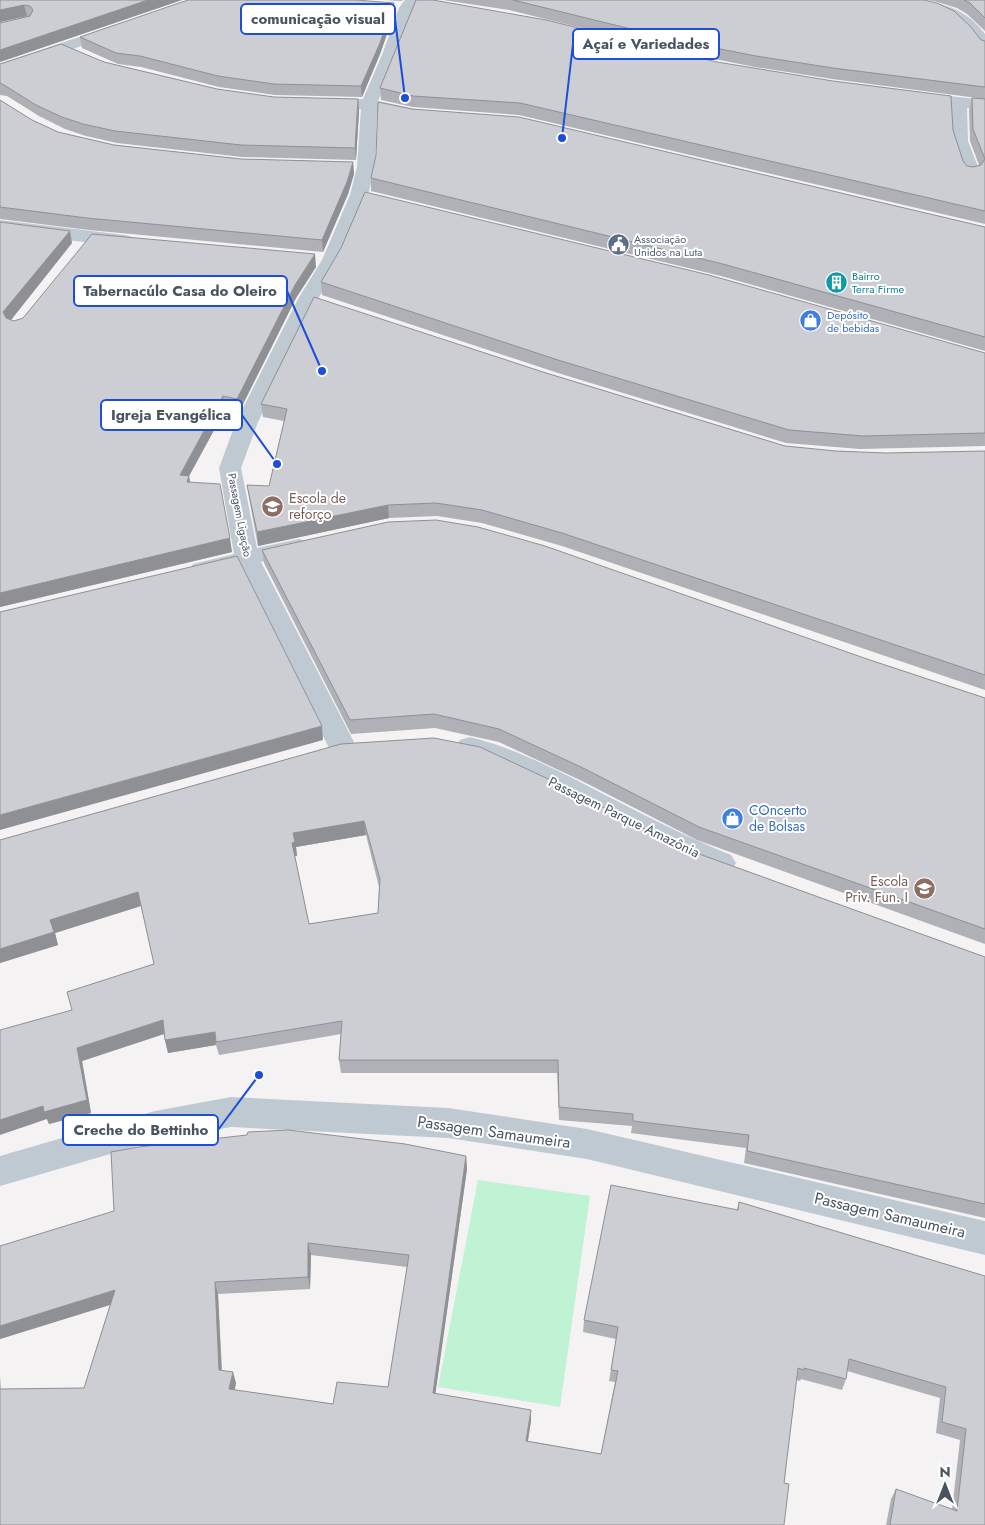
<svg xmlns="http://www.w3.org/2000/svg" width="985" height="1525" viewBox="0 0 985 1525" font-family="Jost,sans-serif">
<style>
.green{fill:#bff3d3}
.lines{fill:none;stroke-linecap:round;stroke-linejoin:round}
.minor{fill:#bfc9d2;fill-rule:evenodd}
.wall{fill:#afb1b6;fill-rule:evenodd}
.shaded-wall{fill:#8f9094}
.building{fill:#ccced4;stroke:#8f9094;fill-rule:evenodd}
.labels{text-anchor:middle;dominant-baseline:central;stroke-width:4;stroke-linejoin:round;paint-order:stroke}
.far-service-label{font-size:11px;fill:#4e5e75;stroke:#fff;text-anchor:start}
.far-culture-label{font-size:11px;fill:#0d838f;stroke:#fff;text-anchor:start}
.far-shop-label{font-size:11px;fill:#366cbe;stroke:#fff;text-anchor:start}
.far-street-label{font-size:11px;fill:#485561;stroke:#fff}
.education-label{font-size:14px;fill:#785e54;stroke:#fff;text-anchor:start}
.shop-label{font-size:14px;fill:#366cbe;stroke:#fff;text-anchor:start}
.street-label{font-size:14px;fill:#485561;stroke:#fff}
.near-street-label{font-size:16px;fill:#485561;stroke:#fff}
.leader{fill:none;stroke:#1d4ed8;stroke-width:2}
.callout-dot{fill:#1d4ed8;stroke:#fff;stroke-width:2}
.callout{fill:#fff;stroke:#1d4ed8;stroke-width:2}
.callout-label{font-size:15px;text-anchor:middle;font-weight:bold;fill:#485561}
</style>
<rect width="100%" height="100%" fill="#f4f2f2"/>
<path class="green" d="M478,1180L590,1196L560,1407L438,1387Z"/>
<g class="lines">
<path class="minor" d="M405,0H420L413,9L398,55L378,101L420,110L422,114L420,118L414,119L377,111L375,167L368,195L340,260L318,299L258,422L241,468L257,548L299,539L307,541L311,546L307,551L261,562L356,746L352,753L342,756L332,753L328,746L240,568L202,577L193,574L190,569L193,564L234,554L219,468L236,422L298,299L322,260L350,195L357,167L361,109H321L315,107L313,104L315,101L321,99H363L382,55L399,8Z
M895,0C931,0 962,3 985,34V52L980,50C952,10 941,14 897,3Z
M117,24L122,26L125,29L122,32L0,74V64Z
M914,92L985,100V110L967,108L968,141L980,172L977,176L971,177L965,176L962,172L952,141L950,106L908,100L906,97L908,94Z
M0,220L125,235L132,237L134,241L132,245L125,247L0,232Z
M470,737C518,749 563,773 607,796C648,817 689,838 731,855L736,863L731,871L721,874L687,861L531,782L488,762L460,754L456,747L460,740Z
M231,1097L448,1108L587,1129L985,1221V1255L587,1159L448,1138L231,1127L155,1141L0,1186V1156L155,1111Z"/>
</g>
<path class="wall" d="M0,0H182L0,62V23L28,16L0,22Z
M384,0H403L401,1Z
M443,0H924L981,40L985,41V99L832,79L755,67L679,52L509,10Z
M926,0H985V31L967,14L957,8L934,1Z
M394,14L380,54L362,97L275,95L219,87L141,67L118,64L82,48L80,37Z
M104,62L217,89L274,97L358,99L359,111L356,160L242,157L117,143L86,136L65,129L39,116L7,96L0,95V64Z
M380,88L953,130L963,161L967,166L973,167L979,165L970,141L969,110L972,98L985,99V224L519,115L413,107L381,100Z
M0,100L32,120L58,132L114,145L241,159L353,162L354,174L348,194L323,252L89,230L0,219Z
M412,109L985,227V351L721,276L371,191V178Z
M0,222L72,243L11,320L14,321L316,267L296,298L239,412L225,410L189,476L190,483L232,552L0,607Z
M321,282L985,353V446L860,449L786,443L558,373L322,295Z
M543,372L785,446L836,451L886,453L985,451V690L562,546L482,523L437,516L389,518L258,546L249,498L247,485L269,486L284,421L263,417L261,404Z
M262,550L867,659L985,698V944L697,840L582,781L499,742L435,728L351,734L264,563Z
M341,744L677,846L985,957V1218L744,1163L746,1148L631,1133L632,1126L559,1120L557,1073H341L339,1060L341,1034L219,1055L216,1045L168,1053L165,1040L164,1034L82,1061L91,1113L49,1124L47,1119L72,1010L154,964L141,906L55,933L58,945L0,963V840ZM366,835L379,887L378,913L309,924L295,856H297L296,847Z
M466,1156L467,1169L435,1394L531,1421L528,1441L601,1454L615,1382L609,1381L616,1339L583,1332L584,1320L737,1209L739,1202L985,1276V1525H886L891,1499L896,1489L952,1510L960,1440L936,1433L940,1398L847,1371L846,1379L842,1390L801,1379L800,1381L796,1380L784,1483L0,1525V1376L1,1389L84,1388L110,1305L0,1339V1246ZM311,1255L407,1267L388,1387L333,1404L235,1390L236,1383L222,1370L218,1294L310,1289Z"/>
<path class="shaded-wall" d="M148,0H182L0,62V50Z
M394,3V14L380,54L362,97L361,86Z
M24,5L27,16L0,22V10Z
M358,99L359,111L356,160L355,148Z
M353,162L354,174L348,194L323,252L322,240Z
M70,231L72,243L7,325L3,312Z
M315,254L316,267L296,298L239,412L237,399L295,285Z
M223,396L225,410L189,476L191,489L180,475Z
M388,505L389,518L258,546L257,532Z
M230,538L232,552L0,607V593Z
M322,726L323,740L0,830V815Z
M364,821L366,835L296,847L297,856H294L292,843L293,833Z
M138,892L141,906L55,933L58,945L0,963V949L50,920Z
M163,1020L167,1033L82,1061L91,1113L49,1124L47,1119L0,1135V1120L77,1048Z
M215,1032L216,1045L168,1053L165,1040Z
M466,1156L467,1169L434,1404L433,1393Z
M308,1243L311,1255L310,1289L308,1277Z
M215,1282L218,1294L222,1381L219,1370Z
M115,1290L119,1302L0,1339V1326Z
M233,1372L236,1383L232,1400L229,1389Z
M531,1410V1421L526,1451V1441Z"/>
<path class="building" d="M0,0H148L0,50V23L30,16L33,10L30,6L24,5L0,10Z
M188,0H356L394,3L380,43L361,86L274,84L218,76L140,56L116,53L80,37Z
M416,0H433L546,20L717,62L833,81L951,96L953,130L963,161L967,166L973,167L981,165L985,159L973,129L972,98L985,99V211L520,103L413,96L380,88Z
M513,0H924L937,3L954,11L971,27L981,40L985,41V87L833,68L756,56L680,41Z
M964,0H985V18L970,3Z
M61,44L104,62L217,89L274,97L358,99L355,148L241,145L115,131L83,124L62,117L36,105L4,85L0,83V64Z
M0,100L32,120L58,132L114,145L241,159L353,162L347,182L322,240L87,218L0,207Z
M378,102L412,109L519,117L985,227V337L723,264L371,178L376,155Z
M365,192L709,275L985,353V433L863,436L789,430L558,360L321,282L341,248Z
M0,222L70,231L3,312L6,318L14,321L23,318L92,234L315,254L295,285L237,399L223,396L180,475L189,476L187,482L220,484L230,538L0,593Z
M314,297L543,372L785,446L836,451L886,453L985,451V675L562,533L482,510L436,503L388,505L257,532L247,485L269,486L287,409L261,404Z
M436,520L478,527L545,546L867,659L985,698V929L699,827L583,768L499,729L434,714L350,720L262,550L388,522Z
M237,556L322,726L0,815V612Z
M434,738L480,747L561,785L677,846L985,957V1204L747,1151L749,1135L633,1121V1114L559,1107L558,1060H339L342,1021L216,1042L215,1032L165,1040L163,1020L77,1048L87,1100L44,1112L43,1106L0,1120V1030L72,1010L67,992L154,964L138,892L50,920L54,932L0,949V840L341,744ZM364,821L380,879L378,913L309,924L292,843L295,842L293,833Z
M288,1130L405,1144L466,1156L433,1393L531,1410L526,1441L601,1454L618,1371L611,1370L618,1327L584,1320L611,1185L738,1210L739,1202L985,1276V1525H890L896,1489L957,1511L966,1429L942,1422L946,1387L849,1359L846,1379L804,1368V1370L798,1368L784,1483L789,1484L784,1525H0V1389L84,1388L115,1290L0,1326V1246L114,1211L111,1152L139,1147L247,1135L248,1132ZM308,1243L409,1255L388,1387L337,1382L333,1404L229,1389L233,1372L219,1370L215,1282L308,1277Z"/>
<defs>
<symbol id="civic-disc" viewBox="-11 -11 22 22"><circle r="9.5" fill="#5c6f8a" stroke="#fff"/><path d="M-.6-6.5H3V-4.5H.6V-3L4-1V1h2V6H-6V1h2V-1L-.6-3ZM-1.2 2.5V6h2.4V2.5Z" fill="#fff"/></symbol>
<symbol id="building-disc" viewBox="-11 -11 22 22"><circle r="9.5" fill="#0f9aa8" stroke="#fff"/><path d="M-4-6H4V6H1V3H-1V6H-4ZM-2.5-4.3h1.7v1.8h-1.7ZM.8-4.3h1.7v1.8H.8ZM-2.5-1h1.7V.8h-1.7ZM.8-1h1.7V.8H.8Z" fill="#fff"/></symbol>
<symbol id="shop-disc" viewBox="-11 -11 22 22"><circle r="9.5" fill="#3f7fe0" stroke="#fff"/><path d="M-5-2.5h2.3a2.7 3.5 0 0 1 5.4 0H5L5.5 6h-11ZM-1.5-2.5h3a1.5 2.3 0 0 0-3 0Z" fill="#fff"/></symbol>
<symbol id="school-disc" viewBox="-11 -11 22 22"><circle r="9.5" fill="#8d6e63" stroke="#fff"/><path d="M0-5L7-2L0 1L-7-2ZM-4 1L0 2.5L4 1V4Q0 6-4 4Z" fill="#fff"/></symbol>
</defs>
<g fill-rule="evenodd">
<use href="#civic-disc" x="606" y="232" width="25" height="25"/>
<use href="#building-disc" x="824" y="270" width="25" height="25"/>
<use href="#shop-disc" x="798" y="308" width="25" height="25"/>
<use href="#school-disc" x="260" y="494" width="25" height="25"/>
<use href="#shop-disc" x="720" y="806" width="25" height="25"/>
<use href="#school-disc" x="912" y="876" width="25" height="25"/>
</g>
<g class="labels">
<g class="far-service-label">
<text x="634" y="239">Associação<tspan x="634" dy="13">Unidos na Luta</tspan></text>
</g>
<g class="far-culture-label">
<text x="852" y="276">Bairro<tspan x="852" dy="13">Terra Firme</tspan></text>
</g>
<g class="far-shop-label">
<text x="827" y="315">Depósito<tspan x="827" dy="13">de bebidas</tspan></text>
</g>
<g class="far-street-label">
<text transform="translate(240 515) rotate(79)">Passagem Ligação</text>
</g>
<g class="education-label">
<text x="289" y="498">Escola de<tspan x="289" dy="16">reforço</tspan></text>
<text x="908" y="881" text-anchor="end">Escola<tspan x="908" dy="16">Priv. Fun. I</tspan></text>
</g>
<g class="shop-label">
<text x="749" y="810">COncerto<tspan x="749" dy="16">de Bolsas</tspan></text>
</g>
<g class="street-label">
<text transform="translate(624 817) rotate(26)">Passagem Parque Amazônia</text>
</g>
<g class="near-street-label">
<text transform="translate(494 1132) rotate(8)">Passagem Samaumeira</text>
<text transform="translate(890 1215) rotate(13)">Passagem Samaumeira</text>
</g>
</g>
<path class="leader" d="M405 98L395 19M562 138L573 44M322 371L287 291M277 464L242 415M259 1075L218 1130"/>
<g class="callout-dot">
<circle cx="405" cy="98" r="5"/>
<circle cx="562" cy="138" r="5"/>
<circle cx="322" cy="371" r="5"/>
<circle cx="277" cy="464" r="5"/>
<circle cx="259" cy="1075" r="5"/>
</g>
<g class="callout">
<rect x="241" y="4" width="154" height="30" rx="5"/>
<rect x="573" y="29" width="146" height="30" rx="5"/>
<rect x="74" y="276" width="213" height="30" rx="5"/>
<rect x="101" y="400" width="141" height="30" rx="5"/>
<rect x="63" y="1115" width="155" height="30" rx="5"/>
</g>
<g class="callout-label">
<text x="318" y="24">comunicação visual</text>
<text x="646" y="49">Açaí e Variedades</text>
<text x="180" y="296">Tabernacúlo Casa do Oleiro</text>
<text x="171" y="420">Igreja Evangélica</text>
<text x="141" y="1135">Creche do Bettinho</text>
</g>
<g transform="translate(945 1485)" stroke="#ffffff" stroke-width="4" paint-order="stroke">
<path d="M0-4L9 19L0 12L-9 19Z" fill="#485561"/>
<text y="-8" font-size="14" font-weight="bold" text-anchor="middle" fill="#485561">N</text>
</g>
</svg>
